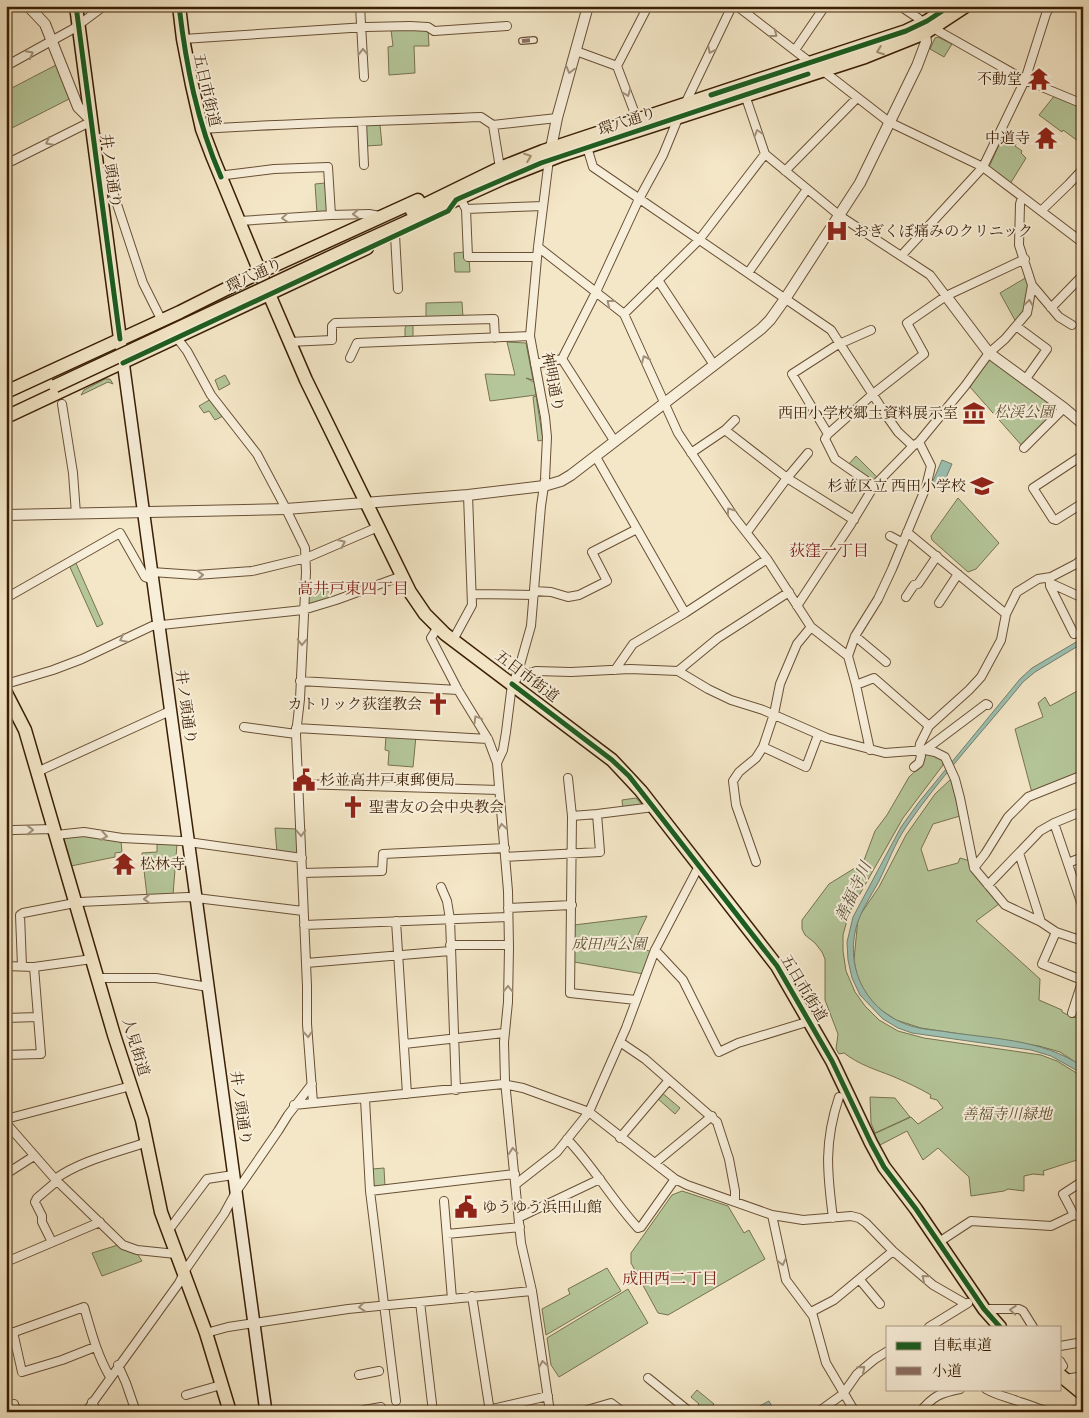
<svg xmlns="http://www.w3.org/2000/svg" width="1089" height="1418" viewBox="0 0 1089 1418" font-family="'IM FELL Great Primer','Noto Serif JP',serif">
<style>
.green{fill:#b5c79a;stroke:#77724f}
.water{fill:#9cc0b2;stroke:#747f6c}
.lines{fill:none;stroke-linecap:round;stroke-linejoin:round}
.pedestrian-casing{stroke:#685035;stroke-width:8}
.minor-casing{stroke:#685035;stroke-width:10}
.tertiary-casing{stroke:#685035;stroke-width:12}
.secondary-casing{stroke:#391e04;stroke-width:14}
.primary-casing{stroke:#391e04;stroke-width:15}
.pedestrian{stroke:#f8efdb;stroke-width:5.5}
.minor{stroke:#f8efdb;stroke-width:8}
.tertiary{stroke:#f8efdb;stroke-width:10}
.secondary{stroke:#f8efdb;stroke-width:11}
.primary{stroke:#f4e7c7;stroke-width:12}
.primary-bridge-casing{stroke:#391e04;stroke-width:15;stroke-linecap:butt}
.primary-bridge{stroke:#f4e7c7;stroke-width:12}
.quiet{stroke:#8d6e63;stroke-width:4;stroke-dasharray:8 4;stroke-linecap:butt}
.cycleway-casing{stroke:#f8efdb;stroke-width:8}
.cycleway{stroke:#1b5e20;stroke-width:5}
.oneway{stroke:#a2917a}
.oneway2{stroke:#a08d6f}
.labels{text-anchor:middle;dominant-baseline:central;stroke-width:4;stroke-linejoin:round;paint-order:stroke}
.poi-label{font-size:15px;fill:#391e04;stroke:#f8efdb;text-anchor:end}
.street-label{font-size:15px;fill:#391e04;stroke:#f8efdb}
.park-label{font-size:15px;font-style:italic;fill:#5e5131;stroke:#f8efdb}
.neighbourhood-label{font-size:16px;fill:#7a1f14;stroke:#f8efdb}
.water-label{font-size:16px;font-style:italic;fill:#574f38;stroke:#f8efdb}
</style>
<rect width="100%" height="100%" fill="#f4e7c7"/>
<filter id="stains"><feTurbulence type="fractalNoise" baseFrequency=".004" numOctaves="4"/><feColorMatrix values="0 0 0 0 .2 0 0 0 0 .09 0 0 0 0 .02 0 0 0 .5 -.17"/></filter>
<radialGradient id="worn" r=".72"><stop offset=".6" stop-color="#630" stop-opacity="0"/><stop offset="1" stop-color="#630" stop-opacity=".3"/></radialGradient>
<path class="green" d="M428,29L429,46H414L415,73L389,75L388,47L393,46L391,30Z
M938,37L952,44L944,57L930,49L935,38Z
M58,64L71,98L6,131V91Z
M1055,95L1083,107V138L1081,137L1078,141L1063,130L1062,132L1039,115Z
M368,125H380L382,145L366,146L365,128Z
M1003,136L1016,144L1015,146L1022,151L1021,153L1026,158L1010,184L989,167Z
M325,183L327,210L326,212L317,213L315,184Z
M465,252V259H469L470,272H455L454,253Z
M1027,277L1028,292L1026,308L1016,322L1000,293Z
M462,302L463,317L426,319V303Z
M407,325H413V341L405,338V328Z
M507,342L526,343L533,380L526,378L534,382L536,395L490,401L485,374L515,375Z
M989,359L1061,409L1023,447L970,387Z
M225,375L230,384L219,390L215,380Z
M105,379H110L113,384L108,382L81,395L84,390Z
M536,396L543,440L538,441L533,397Z
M211,399L223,416L215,420L209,411L204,413L199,406Z
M856,456L878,478L874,484L847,466Z
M958,498L999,543L976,569L968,572L932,540L931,536Z
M75,561L103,624L97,627L69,565Z
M325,585L332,600L306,606L307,590Z
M1079,690L1083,696V705L1081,706L1083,714V773L1032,793L1015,729L1043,717L1038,703L1045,697L1050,706Z
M386,736H416L413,767L388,765L389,751L385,750Z
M925,754L936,755L943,761V765L903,818L849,913L843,935V951L846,971L855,992L865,1006L879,1020L898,1031L924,1038L1041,1055L1057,1061L1083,1077V1158L1043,1171L1044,1175L1033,1174L1024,1176V1191L1008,1189L1004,1191L971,1196L969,1177L938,1148L923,1160L907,1131L880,1145L874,1134L911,1117L918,1124L943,1108L937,1100L930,1098L931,1095C919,1088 906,1082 892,1076C874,1069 860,1065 844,1053L839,1054L836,1049L838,1034L825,1000V959L822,952L815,943L805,935L802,929V920L829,884L863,863L875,831L887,815L909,777L923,764Z
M951,779L960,816L933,824L921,849L928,871L958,863L960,858L970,861L971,868L999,904L976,921L1040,979L1039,1000L1062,1010V1012L1072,1017L1083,1018V1067L1060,1052L1039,1046L921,1028L896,1020L878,1008L865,993L857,977L854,960L858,918L879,887L906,835L935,794Z
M636,798L644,807L623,810L622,800Z
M275,828L297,829V855L277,853Z
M83,835L121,841L122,852L115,853V857L71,866L63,837Z
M157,843L177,844L173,895L147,896L142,853L157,852Z
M647,916L633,945L652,952L644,974L574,962V925Z
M661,1092L680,1108L675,1114L657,1098Z
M870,1097L895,1098L910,1117L875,1133L871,1123Z
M384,1168L385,1186L372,1188V1169Z
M682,1191L728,1206L744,1233L749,1230L765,1259L668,1315L658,1313L631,1263V1253L672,1195Z
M118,1245L136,1252L142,1261L102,1276L92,1253Z
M607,1268L621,1291L546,1335L542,1309L570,1294L568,1289Z
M628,1289L648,1323L559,1377L551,1365L547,1338Z
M697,1390L714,1404L707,1412H694L699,1404L691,1397Z"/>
<path class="water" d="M942,460L952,464L942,487L932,483Z
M1083,638V643L1035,672L1023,682C985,729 940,777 906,827C895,843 888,863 879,881C871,896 860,912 856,928C845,972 869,1013 911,1026C921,1029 931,1030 941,1031C989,1039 1042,1038 1083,1067V1074L1051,1056L1031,1050L912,1033L898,1028L883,1019L860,995L852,978L848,960L847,942L853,917L901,827L919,802L1020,679L1032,668Z
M769,1401L775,1412H753L752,1410Z"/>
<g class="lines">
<defs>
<path id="pedestrian" d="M522,41L534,40"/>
<path id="minor" d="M360,6L364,77
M737,6L811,63
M900,6L918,18L923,24
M933,28L1025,80L1083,104
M183,39L366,27L410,26L428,27L434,31L507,26
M795,50L825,6
M576,51L617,66
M6,66L73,29L104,6
M822,70L889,122L983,167L1083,243
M745,95L765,154L840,216L930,275L946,296
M685,104L732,6
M637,119L617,66L648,6
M362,122L364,165
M493,125L500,168
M202,129C295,123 388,121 481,117L493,125L557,118
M587,147L593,167L831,330L886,415L898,432L913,446
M6,164L92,121
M101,171L111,186L143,283L162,321
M785,171L857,98
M221,177L226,175L274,169L328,167L331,215
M460,198L466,209L543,206
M466,209L468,257H537
M1041,211L1069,184L1083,169
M240,221L331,215L369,214L380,216
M395,235L398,289
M538,247L624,314L678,433L735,518L767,559L811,627L848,656
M901,256L983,167L1025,80L1046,14L1050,6
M748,273L807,189
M658,280L714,365
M1032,285L1059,317L1072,325
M1051,308L1083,275
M624,314L699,240L765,154
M1016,326L1047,349L1025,380
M177,338L187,351L211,395L257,454L283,503L305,548L306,572L300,699L296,734L307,986V1024L313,1103
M289,342L332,340V326L335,323L494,319L495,338
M350,358L357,343L530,336
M535,364L562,359
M62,404L73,473L76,514
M725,430L787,478L854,520
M828,434L792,374L837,345L871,330
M615,442L562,359L596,292L639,199L663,155L679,116
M1024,448L1064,408
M691,453L725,430L735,420
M1083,455L1033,488L1053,519L1056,520L1083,503
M596,457L685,613
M874,486L835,459L825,439L828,434L873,394L924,354L907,323L946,296L1025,259
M747,532L787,478L808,453
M907,532L1006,614
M890,536L903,543
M152,572L196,575L252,571L306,558L378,527
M1049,580L1050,583L1083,598
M1050,583V586L1074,634
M534,591L551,592L568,597L579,595L607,581L592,552L637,529
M472,594L534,595
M906,597L914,585L918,584L937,556
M6,598L120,533L145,577L153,580
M939,603L958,574
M797,606L851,524L874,486L913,446L919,442L965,386L989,353L1005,339L1027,313L1032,285L1019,245L1020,204L1022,197
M438,627L431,638L458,690L488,739L497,763L508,891L509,948L508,1002L504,1042L505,1081L521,1243L532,1291L550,1412
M855,636L886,662
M453,640L472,605L468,495
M615,670L633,644L685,613L767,559
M678,671L718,638L789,592
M300,681L458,690
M6,684L53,670L82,659L152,626L303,610L336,600L402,576
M512,684L519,676L536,671L571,672L630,669L678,671L708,689L731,700L763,710L827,738L885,753L925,750L935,752L945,757L955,779L960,798L974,868L1005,905L1041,922L1056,932L1083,941
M856,685L874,678L929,726
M244,727L296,734
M296,728L488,739
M763,747L806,767L818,735
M870,750L856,685L848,656L855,636L878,599L892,569L926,487L931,466L919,442
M925,750L986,704L988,705
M497,763L503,750L506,732L512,684L518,672L531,626L541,506L545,479L547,437L545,417L530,336L538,247L549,159
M914,767L919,763L921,756L919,751L920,744L929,726L969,690L981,677L1001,640L1006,614L1017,592L1038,579L1051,577L1076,564L1083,558
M37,772L170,711
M568,778L572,816L570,993L636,1000
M299,784L499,790
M572,816L597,814L654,807
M1054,823L1083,908
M6,832L13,830L54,829
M56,835L84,832L122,838L181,841L302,858
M1019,853L1041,922
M505,857L600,852L597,814
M756,862L736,805L733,781L739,772L756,758L763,747L774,714L780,684L797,644L811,627
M1068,863L1083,857
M974,868L985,854L1008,817L1028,797L1083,775
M302,873L382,871L383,854L505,848
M988,885L1040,831L1054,823L1083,811
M441,887L447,901L450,919L456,1090
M508,908L572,905
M396,921L407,1094
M304,925L508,917
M1056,932L1042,964L1082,980
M450,945H508
M655,950L683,980L719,1052L738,1043L810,1021
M306,963L450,951
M6,966L34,967L92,959
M22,966L20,915L23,913L80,902L188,897L303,911
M98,978H156L208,987
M1072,1013L1083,979
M6,1018L38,1017
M620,1042L645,1059L717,1122L729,1159L735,1191V1201
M404,1044L504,1033
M6,1055L41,1054L34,967
M365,1099L370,1191L396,1401
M294,1105L503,1084L523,1088L589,1112L675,1179L687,1185L772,1215L803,1220L851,1216L859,1218L866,1223L893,1251L933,1285L966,1304
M6,1119L131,1086
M6,1123L55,1179L123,1245L137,1250L176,1254
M620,1138L669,1080
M567,1139C594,1167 612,1200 638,1228L641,1227L675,1179
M655,1163L712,1116
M6,1174L34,1156
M55,1179C82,1160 116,1153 147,1142
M516,1184L557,1152L589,1112L626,1028L655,950L699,866
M370,1191L515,1174
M444,1201L452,1299
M772,1215L786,1280L813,1316L826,1363L855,1412
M1074,1215L1063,1194L1083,1181
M520,1217L600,1179
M833,1218C827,1172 824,1142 839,1097
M171,1227L207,1179L233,1175
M447,1234L520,1227
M52,1242L42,1222V1216L35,1202L37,1198L57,1181
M939,1242L971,1221L1051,1226L1074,1215L1083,1217
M6,1262L100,1222
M860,1280L880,1304
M472,1296L490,1412
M420,1302L433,1412
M984,1309H1019L1023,1311L1033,1327
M811,1312L834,1300L893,1251
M929,1327L968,1303
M13,1332L22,1372L62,1360L95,1347
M206,1333L228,1327L348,1309L532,1291
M6,1335L84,1307C91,1331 97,1355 110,1377
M1060,1346L1083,1342
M1060,1361L1063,1366L1060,1369
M118,1365L126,1383L136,1412
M359,1375L379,1371
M648,1378L690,1412
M986,1389C998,1396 1008,1397 1020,1402C1031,1405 1040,1410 1051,1412
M186,1395L221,1385
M92,1402L97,1412
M14,1404L16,1412
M364,1410L381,1407
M86,1412L179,1283L186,1269L224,1214L236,1192L278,1131L288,1115L312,1084
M479,1412L548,1396
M580,1412L611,1403L623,1412
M818,1412L843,1394L857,1374L875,1359L888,1351
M920,1412C933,1396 940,1393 960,1389
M1066,1412L1083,1408"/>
<path id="tertiary" d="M28,6L45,24L78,107L92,121
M551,148L557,118L588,6
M946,296L989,353L1064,408L1083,424
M6,515L286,509L468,495L544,486L561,481L571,475L761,329L770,320L785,299L860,183L917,66L926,42L924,27
M1066,1380L1083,1377"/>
<path id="secondary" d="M120,339L266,1412"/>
<path id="primary" d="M76,6L120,339
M179,6L183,39L192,85L202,129L213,158L269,294L306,380L410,592L425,614L445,634L612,760L641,791L777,966L832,1061L871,1143L884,1167L916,1209L984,1309L1000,1327
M412,211L500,168L543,151L906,31L927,21L950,6
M354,246L504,178L562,155L865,57L925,33L966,6
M6,392L180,312L260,272L418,200
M6,417L367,248
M6,693L25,730L114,1035L142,1120L161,1212L206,1333L230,1412
M1060,1375L1083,1394"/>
</defs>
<use href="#pedestrian" class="pedestrian-casing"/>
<use href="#minor" class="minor-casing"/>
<use href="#tertiary" class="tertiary-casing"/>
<use href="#secondary" class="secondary-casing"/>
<use href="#primary" class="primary-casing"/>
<use href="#pedestrian" class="pedestrian"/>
<use href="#minor" class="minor"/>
<use href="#tertiary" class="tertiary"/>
<use href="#secondary" class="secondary"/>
<use href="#primary" class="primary"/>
<defs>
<path id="primary-bridge" d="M55,386L354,246"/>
</defs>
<use href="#primary-bridge" class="primary-bridge-casing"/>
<use href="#primary-bridge" class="primary-bridge"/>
<path class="quiet" d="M522,41L534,40"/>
<defs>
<path id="cycleway" d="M76,6L120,339
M179,6C186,65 197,122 221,177
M711,95L906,31L927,21L950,6
M123,363L448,211L456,200L460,198L541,163L808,74
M512,684L612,760L629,776L777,966L832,1061L871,1143L884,1167L916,1209L984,1309L1000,1327"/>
</defs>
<use href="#cycleway" class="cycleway-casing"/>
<use href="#cycleway" class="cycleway"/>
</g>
<defs><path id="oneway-chevron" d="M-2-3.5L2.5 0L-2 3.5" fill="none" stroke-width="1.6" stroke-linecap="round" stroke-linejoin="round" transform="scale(1.25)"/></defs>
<g class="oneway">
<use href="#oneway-chevron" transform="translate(774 34) rotate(37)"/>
<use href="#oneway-chevron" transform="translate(711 50) rotate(116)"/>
<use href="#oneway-chevron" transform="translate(363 52) rotate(-91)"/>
<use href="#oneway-chevron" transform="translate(30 54) rotate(-28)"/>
<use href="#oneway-chevron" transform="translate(570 70) rotate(105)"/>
<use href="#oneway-chevron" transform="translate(627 93) rotate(69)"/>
<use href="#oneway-chevron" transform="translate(758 133) rotate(-108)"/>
<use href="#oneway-chevron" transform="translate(49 142) rotate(153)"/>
<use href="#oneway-chevron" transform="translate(356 214) rotate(178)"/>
<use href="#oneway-chevron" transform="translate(285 218) rotate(176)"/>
<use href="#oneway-chevron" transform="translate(610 303) rotate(-142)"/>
<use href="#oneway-chevron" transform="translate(1029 303) rotate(-82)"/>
<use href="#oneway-chevron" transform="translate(645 359) rotate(-114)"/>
<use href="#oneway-chevron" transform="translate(730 511) rotate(-125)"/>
<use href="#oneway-chevron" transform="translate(342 543) rotate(-24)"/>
<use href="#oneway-chevron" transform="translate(200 575) rotate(-2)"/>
<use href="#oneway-chevron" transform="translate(123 639) rotate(154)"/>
<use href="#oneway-chevron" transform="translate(302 642) rotate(92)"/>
<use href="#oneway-chevron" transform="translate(477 719) rotate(-121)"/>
<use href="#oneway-chevron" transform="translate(502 827) rotate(-98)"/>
<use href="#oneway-chevron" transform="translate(30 830)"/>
<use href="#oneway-chevron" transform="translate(301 833) rotate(88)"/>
<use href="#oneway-chevron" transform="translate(104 836) rotate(9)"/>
<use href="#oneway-chevron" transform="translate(147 899) rotate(178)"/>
<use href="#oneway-chevron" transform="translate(508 989) rotate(-90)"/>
<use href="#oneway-chevron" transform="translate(308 1034) rotate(86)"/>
<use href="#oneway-chevron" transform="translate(513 1151) rotate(-95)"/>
<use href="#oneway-chevron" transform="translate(782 1262) rotate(77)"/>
<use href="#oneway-chevron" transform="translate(925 1278) rotate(-141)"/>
<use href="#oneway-chevron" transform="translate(362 1307) rotate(175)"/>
<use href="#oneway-chevron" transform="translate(1013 1310) rotate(-176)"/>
<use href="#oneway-chevron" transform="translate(543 1364) rotate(-100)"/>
<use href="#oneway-chevron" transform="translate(862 1369) rotate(-41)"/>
</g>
<g class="oneway2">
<use href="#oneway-chevron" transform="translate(880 51) rotate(159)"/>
<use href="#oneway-chevron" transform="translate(528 157) rotate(-21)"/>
</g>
<defs>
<symbol id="temple-bare" viewBox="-9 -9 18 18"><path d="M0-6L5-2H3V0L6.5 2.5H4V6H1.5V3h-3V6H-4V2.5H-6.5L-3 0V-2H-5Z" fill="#8f2418" stroke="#f8efdb" stroke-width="2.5" paint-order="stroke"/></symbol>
<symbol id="hospital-bare" viewBox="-9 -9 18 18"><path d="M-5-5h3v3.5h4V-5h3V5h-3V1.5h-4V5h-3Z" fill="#8f2418" stroke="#f8efdb" stroke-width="2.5" paint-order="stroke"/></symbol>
<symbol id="museum-bare" viewBox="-9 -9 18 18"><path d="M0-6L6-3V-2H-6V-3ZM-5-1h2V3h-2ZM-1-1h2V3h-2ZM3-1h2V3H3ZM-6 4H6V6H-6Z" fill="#8f2418" stroke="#f8efdb" stroke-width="2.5" paint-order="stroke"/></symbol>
<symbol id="school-bare" viewBox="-9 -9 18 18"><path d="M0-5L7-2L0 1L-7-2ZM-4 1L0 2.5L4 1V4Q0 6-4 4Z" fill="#8f2418" stroke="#f8efdb" stroke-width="2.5" paint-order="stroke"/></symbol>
<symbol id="church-bare" viewBox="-9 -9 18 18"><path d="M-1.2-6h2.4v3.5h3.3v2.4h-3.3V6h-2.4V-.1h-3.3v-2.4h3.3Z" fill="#8f2418" stroke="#f8efdb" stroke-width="2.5" paint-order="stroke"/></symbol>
<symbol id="civic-bare" viewBox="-9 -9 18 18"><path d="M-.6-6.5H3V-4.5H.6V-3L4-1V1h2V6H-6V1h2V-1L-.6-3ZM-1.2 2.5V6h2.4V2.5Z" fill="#8f2418" stroke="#f8efdb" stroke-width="2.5" paint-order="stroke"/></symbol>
</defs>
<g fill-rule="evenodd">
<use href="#temple-bare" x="1023" y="63" width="32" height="32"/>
<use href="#temple-bare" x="1030" y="122" width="32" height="32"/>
<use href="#hospital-bare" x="821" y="215" width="32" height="32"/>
<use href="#museum-bare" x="958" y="397" width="32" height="32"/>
<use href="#school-bare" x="966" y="470" width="32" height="32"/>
<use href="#church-bare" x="422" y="688" width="32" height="32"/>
<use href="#civic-bare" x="288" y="764" width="32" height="32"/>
<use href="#church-bare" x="337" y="791" width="32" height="32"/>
<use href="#temple-bare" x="108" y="848" width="32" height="32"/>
<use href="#civic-bare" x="450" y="1191" width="32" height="32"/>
</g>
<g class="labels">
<g class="poi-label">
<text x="1022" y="79">不動堂</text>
<text x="1030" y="138">中道寺</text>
<text x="854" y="231" text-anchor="start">おぎくぼ痛みのクリニック</text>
<text x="958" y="413">西田小学校郷土資料展示室</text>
<text x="966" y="486">杉並区立 西田小学校</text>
<text x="422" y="704">カトリック荻窪教会</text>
<text x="320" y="780" text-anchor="start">杉並高井戸東郵便局</text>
<text x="369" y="807" text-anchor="start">聖書友の会中央教会</text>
<text x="140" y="864" text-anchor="start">松林寺</text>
<text x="482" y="1207" text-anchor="start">ゆうゆう浜田山館</text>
</g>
<g class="street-label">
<text transform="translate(207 90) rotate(77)">五日市街道</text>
<text transform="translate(627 121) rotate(-18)">環八通り</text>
<text transform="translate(111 171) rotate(82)">井ノ頭通り</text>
<text transform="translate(254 275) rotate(-25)">環八通り</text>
<text transform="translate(553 382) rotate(79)">神明通り</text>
<text transform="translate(527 676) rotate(37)">五日市街道</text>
<text transform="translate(186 707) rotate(82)">井ノ頭通り</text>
<text transform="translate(804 988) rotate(59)">五日市街道</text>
<text transform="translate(136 1047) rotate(73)">人見街道</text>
<text transform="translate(241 1108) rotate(82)">井ノ頭通り</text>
</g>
<g class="park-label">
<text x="1024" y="412">松渓公園</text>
<text x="609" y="944">成田西公園</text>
<text x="1007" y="1114">善福寺川緑地</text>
</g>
<g class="neighbourhood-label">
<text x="829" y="550">荻窪一丁目</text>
<text x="353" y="588">高井戸東四丁目</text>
<text x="670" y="1278">成田西二丁目</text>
</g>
<g class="water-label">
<text transform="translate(853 892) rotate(-65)">善福寺川</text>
</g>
</g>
<rect width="1089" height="1418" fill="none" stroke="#f4e7c7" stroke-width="25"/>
<rect x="8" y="8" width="1074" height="1403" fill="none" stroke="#391e04" stroke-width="2.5"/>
<rect x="12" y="12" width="1064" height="1393" fill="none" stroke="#391e04"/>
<rect x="886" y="1326" width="175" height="65" fill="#f8efdb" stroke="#ac9b85"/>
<rect x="896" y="1342" width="25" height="8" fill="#1b5e20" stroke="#ac9b85"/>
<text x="932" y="1350" font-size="15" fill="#391e04">自転車道</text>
<rect x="896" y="1367" width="25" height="8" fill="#8d6e63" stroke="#ac9b85"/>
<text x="932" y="1376" font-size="15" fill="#391e04">小道</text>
<rect width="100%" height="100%" filter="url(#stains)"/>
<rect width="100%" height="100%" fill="url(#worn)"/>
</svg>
